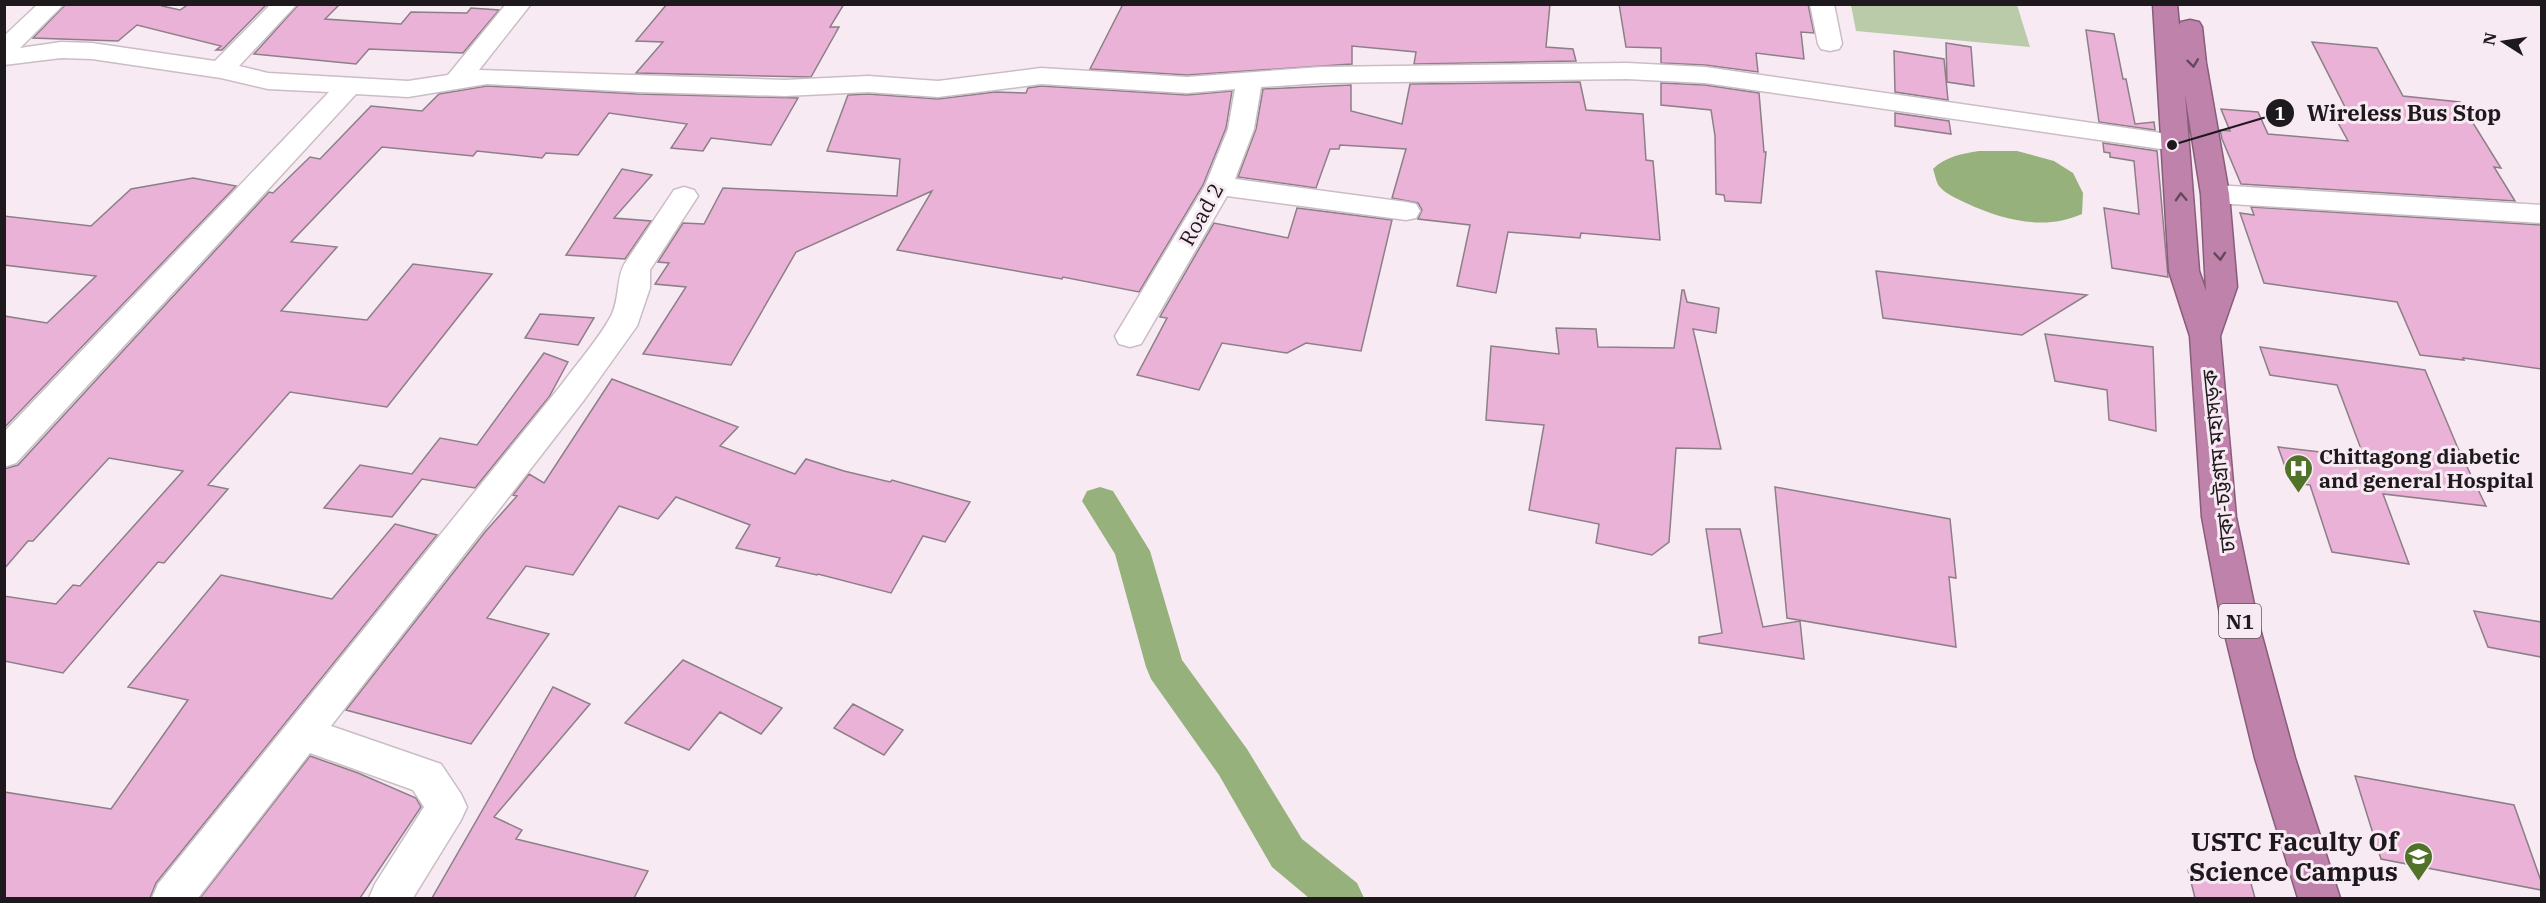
<svg xmlns="http://www.w3.org/2000/svg" width="2546" height="903" viewBox="0 0 2546 903" font-family="'IBM Plex Serif','Noto Sans Bengali',serif">
<style>
.green{fill:#b9cba9}
.water{fill:#96b17b}
.lines{fill:none;stroke-linecap:round;stroke-linejoin:round}
.canal{fill:#96b17b;fill-rule:evenodd}
.building{fill:#eab2d6;stroke:#8c7f87;stroke-width:1.5}
.minor-casing{stroke:#cbbdc6;stroke-width:3}
.highway-casing{stroke:#875d79;stroke-width:3}
.minor{fill:#fff;fill-rule:evenodd}
.highway{fill:#bf82aa;fill-rule:evenodd}
.oneway{stroke:#66485c}
.labels{text-anchor:middle;dominant-baseline:central;stroke-width:6;stroke-linejoin:round;paint-order:stroke}
.shield{fill:#f8eaf2;stroke:#5f585d;stroke-width:1.5}
.shield-label{font-size:20px;font-weight:bold;fill:#1e191d}
.street-label{font-size:21px;fill:#1e191d;stroke:#f8eaf2}
.poi-label{font-size:21px;font-weight:bold;fill:#1e191d;stroke:#f8eaf2;text-anchor:start}
.near-poi-label{font-size:26px;font-weight:bold;fill:#1e191d;stroke:#f8eaf2;text-anchor:end}
.leader{fill:none;stroke:#1e191d;stroke-width:2}
.callout-dot{fill:#1e191d;stroke:#f8eaf2;stroke-width:2}
.mark-label{font-size:18px;text-anchor:middle;font-weight:bold;fill:#fff}
.callout-label{font-size:22px;text-anchor:middle;font-weight:bold;fill:#1e191d;stroke:#f8eaf2;stroke-width:6;stroke-linejoin:round;paint-order:stroke}
</style>
<rect width="100%" height="100%" fill="#f8eaf2"/>
<path class="green" d="M1851,5H2017L2030,47L1856,31Z"/>
<path class="water" d="M1979,151H2017L2054,161L2073,173L2083,193L2082,214C2044,231 2003,220 1966,203C1958,199 1945,194 1939,186C1936,182 1935,174 1933,169C1946,156 1962,154 1979,151Z"/>
<g class="lines">
<path class="canal" d="M1100,487L1113,491L1150,551L1182,660L1247,749L1302,839L1357,883L1364,898H1309L1272,867L1219,775L1151,679L1146,667L1115,554L1082,501L1087,491Z"/>
</g>
<path class="building" d="M66,4H163L162,6L180,10L189,4H267L222,50H216L221,46L137,25L118,41L33,38Z
M299,4H340L325,19L401,24L411,12L467,13L471,8L499,10L463,53L369,49L356,64L254,54Z
M667,4H844L830,27H839L811,77L636,73L663,42L636,41Z
M1123,4H1550L1546,47L1573,49L1576,61L1414,64L1416,52L1352,46V64L1187,75L1090,69Z
M1619,4H1808L1814,33L1801,32L1804,59L1756,53L1758,72L1705,65L1661,63V48L1626,47Z
M2086,30L2114,34L2123,79H2126L2135,124L2154,122L2155,130L2099,122Z
M2312,42L2377,48L2403,96L2460,102L2501,168L2494,167L2515,201L2241,184L2222,139L2220,130L2230,131L2221,109L2258,112L2268,134L2348,141L2330,108L2346,109Z
M1946,43L1971,47L1974,86L1947,82Z
M1894,51L1944,59L1948,100L1895,92Z
M1580,82L1586,110L1643,114L1646,160L1653,161L1660,240L1581,233L1580,238L1508,232L1496,293L1457,286L1470,225L1418,219L1422,210L1418,203L1392,198L1406,149L1340,145L1339,149H1330L1316,188L1238,177L1256,129L1263,89L1351,85V111L1402,124L1410,84Z
M1661,83L1705,85L1759,93L1764,152H1766L1761,203L1725,201L1724,195L1716,194L1715,136L1711,110L1661,105Z
M487,86L638,94L798,98L771,145L711,138L703,151L671,148L687,124L609,113L578,155L546,153L542,158L477,151L473,156L382,147L291,242L337,247L281,311L367,320L413,264L492,274L387,407L290,392L208,485L228,489L164,563L158,562L63,673L4,661V596L56,604L73,585L80,586L183,471L109,458L33,541H28L4,569V469L18,465L269,192L273,193L310,157L320,159L371,106L422,111L439,94Z
M1041,86L1187,95L1232,91L1226,128L1203,185L1139,292L1063,277L1062,279L897,250L932,191L796,252L731,365L643,354L686,287L655,284L669,263L658,262L683,223L704,224L723,188L897,196L900,159L827,151L848,95L868,94L938,99L995,92L1026,93L1028,88Z
M1895,113L1949,121L1951,134L1895,126Z
M2103,143L2157,151L2168,277L2112,268L2104,208L2139,214L2134,161L2110,157V153L2104,152Z
M622,169L652,175L614,218L651,221L625,259L566,255Z
M193,178L236,186L4,428V316L47,323L96,276L4,265V216L91,226L131,189Z
M2251,207L2541,225V369L2463,358L2464,360L2420,355L2397,302L2264,283L2240,213L2254,215Z
M1297,208L1392,220L1361,351L1306,343L1287,353L1222,343L1199,390L1137,375L1167,318L1160,317L1162,313L1214,223L1288,238Z
M1876,271L2087,295L2022,335L1883,318Z
M1682,290H1684L1687,302L1719,308L1716,333L1693,329L1721,449L1676,448L1669,542L1652,555L1596,543L1599,524L1529,510L1544,425L1486,420L1491,346L1559,354L1556,328L1596,329L1598,347L1674,348Z
M540,314L594,318L578,345L525,338Z
M2045,334L2153,347L2156,431L2109,420L2107,390L2055,381Z
M2260,347L2425,370L2457,446L2486,506L2383,494L2409,564L2332,552L2310,485L2291,483L2278,447L2364,457L2337,385L2270,375Z
M544,353L568,362L549,397L475,488L422,479L392,517L324,508L360,465L412,474L440,438L477,445Z
M612,379L738,427L720,446L795,474L806,459L844,471L890,482L892,480L970,502L945,542L923,536L891,593L818,574L817,575L776,566L780,558L736,548L750,525L676,497L658,519L619,506L573,575L526,566L487,618L549,634L471,744L346,710L485,532L517,496L513,495L529,474L544,483Z
M1775,487L1950,519L1956,578L1949,577L1956,647L1787,618Z
M395,524L437,535L156,883L150,898H4V792L111,809L188,700L128,687L221,575L332,599Z
M1706,529H1740L1763,627L1800,621L1804,659L1699,643V637L1722,633Z
M2474,611L2541,622V657L2488,647Z
M683,660L782,708L761,734L720,712L689,750L625,723Z
M553,687L590,704L494,817L522,830L516,839L648,871L634,898H432Z
M853,704L903,730L884,755L834,728Z
M310,756L358,773L416,798L421,807L360,898H200Z
M2355,776L2514,805L2541,881V890L2381,859Z
M2188,870L2248,873L2255,898H2195Z"/>
<g class="lines">
<defs>
<path id="minor" d="M38,4H64L20,48L61,42L92,43L215,61L271,4H297L239,66L268,73L408,81L448,75L506,4H531L479,70L785,80L868,76L938,81L1041,68L1187,77L1322,67L1627,63L1705,67L2175,135L2185,137L2188,143L2185,149L2175,151L1705,83L1627,79L1322,83L1261,87L1254,129L1235,179L1406,202L1416,204L1420,211L1416,218L1406,220L1227,196L1141,344L1130,347L1119,344L1115,336L1205,186L1228,129L1235,89L1187,93L1041,84L938,97L868,92L785,96L638,92L487,84L408,97L356,94L16,463L4,467V432L329,92L268,89L221,78L92,59L61,58L4,65V36Z
M1810,4H1834L1842,44L1839,49L1830,51L1821,49L1818,44Z
M2215,185L2542,205V223L2215,203L2205,200L2201,194L2205,188Z
M684,187L694,190L698,196L650,270V288L637,326L584,400L331,726L441,764L461,794L467,807L461,820L413,898H369L375,884L424,807L413,790L310,753L198,898H152L158,884L562,384C578,362 598,340 611,316C620,299 616,277 625,263L674,190Z"/>
<path id="highway" d="M2153,4H2177L2179,25L2181,22L2190,20L2199,22L2202,27L2206,63L2229,194L2237,287L2220,336L2236,517L2256,614L2295,758L2340,898H2298L2255,758L2220,614L2202,517L2190,336L2169,271ZM2185,94L2201,194L2206,291L2199,271Z"/>
</defs>
<use href="#minor" class="minor-casing"/>
<use href="#highway" class="highway-casing"/>
<use href="#minor" class="minor"/>
<use href="#highway" class="highway"/>
</g>
<defs><path id="oneway-chevron" d="M-2-3.5L2.5 0L-2 3.5" fill="none" stroke-width="1.6" stroke-linecap="round" stroke-linejoin="round" transform="scale(1.5)"/></defs>
<g class="oneway">
<use href="#oneway-chevron" transform="translate(2193 63) rotate(83)"/>
<use href="#oneway-chevron" transform="translate(2181 197) rotate(-93)"/>
<use href="#oneway-chevron" transform="translate(2220 256) rotate(86)"/>
</g>
<defs>
<symbol id="hospital-pin" viewBox="-11 -11 22 30"><path d="M0 17L-7.5 6A9.5 9.5 0 1 1 7.5 6Z" fill="#517229" stroke="#f8eaf2"/><path d="M-5-5h3v3.5h4V-5h3V5h-3V1.5h-4V5h-3Z" fill="#fff"/></symbol>
<symbol id="university-pin" viewBox="-11 -11 22 30"><path d="M0 17L-7.5 6A9.5 9.5 0 1 1 7.5 6Z" fill="#517229" stroke="#f8eaf2"/><path d="M0-5L7-2L0 1L-7-2ZM-4 1L0 2.5L4 1V4Q0 6-4 4Z" fill="#fff"/></symbol>
</defs>
<g fill-rule="evenodd">
<use href="#hospital-pin" x="2282" y="452" width="33" height="45"/>
<use href="#university-pin" x="2402" y="840" width="33" height="45"/>
</g>
<g class="labels">
<rect class="shield" x="2219" y="604" width="42" height="34" rx="4.5"/>
<g class="shield-label">
<text x="2240" y="621">N1</text>
</g>
<g class="street-label">
<text transform="translate(1201 214) rotate(-61)">Road 2</text>
<text transform="translate(2218 461) rotate(-96)">ঢাকা-চট্টগ্রাম মহাসড়ক</text>
</g>
<g class="poi-label">
<text x="2319" y="456">Chittagong diabetic<tspan x="2319" dy="24">and general Hospital</tspan></text>
</g>
<g class="near-poi-label">
<text x="2398" y="841">USTC Faculty Of<tspan x="2398" dy="30">Science Campus</tspan></text>
</g>
</g>
<path class="leader" d="M2172 145L2280 113"/>
<g class="callout-dot">
<circle cx="2172" cy="145" r="6"/>
<circle cx="2280" cy="113" r="15"/>
</g>
<g class="mark-label">
<text x="2280" y="120">1</text>
</g>
<g class="callout-label">
<text x="2404" y="121">Wireless Bus Stop</text>
</g>
<rect width="2546" height="903" fill="none" stroke="#1e191d" stroke-width="12"/>
<g transform="translate(2504 42) rotate(282)" stroke="#f8eaf2" stroke-width="4.5" paint-order="stroke">
<path d="M0-4.5L10 22L0 15L-10 22Z" fill="#1e191d"/>
<text y="-9" font-size="16" font-weight="bold" text-anchor="middle" fill="#1e191d">N</text>
</g>
</svg>
